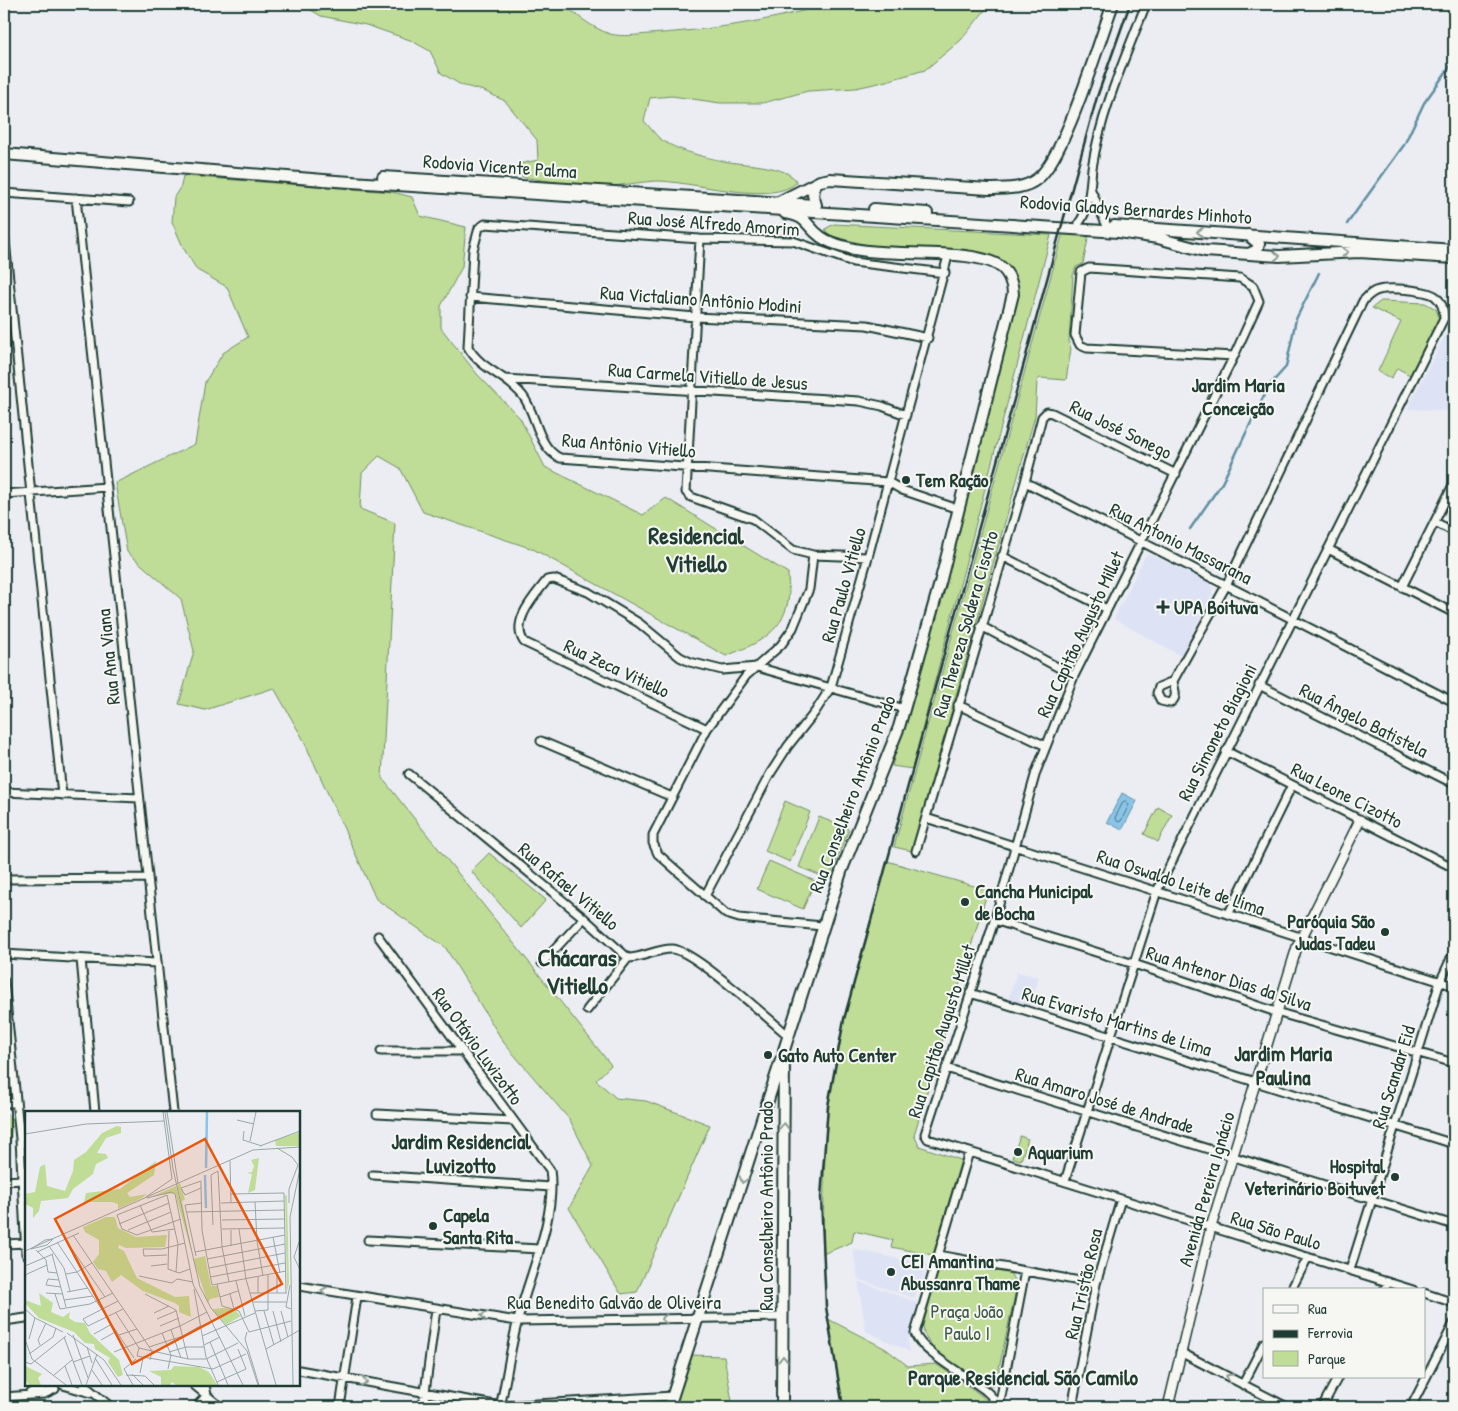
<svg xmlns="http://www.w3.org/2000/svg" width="1458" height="1411" viewBox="0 0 1458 1411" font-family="'Patrick Hand',sans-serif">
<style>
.built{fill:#dee2f5}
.green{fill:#bfdd96;stroke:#6f8d65}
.water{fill:#8ac4e9;stroke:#5f8ea1}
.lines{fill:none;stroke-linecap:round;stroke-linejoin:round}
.shore{stroke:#4a737c;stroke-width:1}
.stream{stroke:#5f8ea1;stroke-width:2.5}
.minor-casing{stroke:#1f3d34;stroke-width:11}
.tertiary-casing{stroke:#1f3d34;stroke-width:12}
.secondary-casing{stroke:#1f3d34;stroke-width:14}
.primary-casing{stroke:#1f3d34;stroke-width:14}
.minor{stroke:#f6f6f2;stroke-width:7}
.tertiary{stroke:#f6f6f2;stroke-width:9}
.secondary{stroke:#f6f6f2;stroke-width:10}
.primary{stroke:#f6f6f2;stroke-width:10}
.rail{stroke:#1f3d34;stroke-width:2.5}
.oneway{stroke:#8a9a93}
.poi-dot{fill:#1f3d34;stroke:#f6f6f2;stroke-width:2}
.labels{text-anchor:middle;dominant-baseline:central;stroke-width:4;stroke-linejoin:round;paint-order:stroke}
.street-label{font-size:19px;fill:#1f3d34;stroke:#f6f6f2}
.poi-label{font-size:19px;font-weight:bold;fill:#1f3d34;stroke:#f6f6f2;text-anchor:start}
.park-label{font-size:19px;fill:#3f5d48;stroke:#f6f6f2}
.neighbourhood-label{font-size:20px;font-weight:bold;fill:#1f3d34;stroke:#f6f6f2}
.quarter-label{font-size:21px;font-weight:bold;fill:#1f3d34;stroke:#f6f6f2}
.district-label{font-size:24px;font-weight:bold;fill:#1f3d34;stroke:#f6f6f2}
.inset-river{fill:none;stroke:#8ac4e9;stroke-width:2.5}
.inset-road{fill:none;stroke:#99a7a7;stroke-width:1}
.view{fill:#e8590c;fill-opacity:0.15;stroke:#e8590c;stroke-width:2.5}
.inset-edge{fill:none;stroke:#1f3d34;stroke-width:2.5}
</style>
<rect width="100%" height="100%" fill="#ebedf3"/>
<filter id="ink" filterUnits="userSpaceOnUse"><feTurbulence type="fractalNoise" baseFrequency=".02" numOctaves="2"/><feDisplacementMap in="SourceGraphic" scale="10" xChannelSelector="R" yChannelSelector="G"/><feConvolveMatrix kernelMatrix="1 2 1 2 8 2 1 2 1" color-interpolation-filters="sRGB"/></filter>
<g filter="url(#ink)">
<path class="built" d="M1454,318V411L1408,409L1413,398Z
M1149,554L1208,581L1212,588V594L1181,656L1114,619L1145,556Z
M1017,972L1039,977L1030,1007L1008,1000Z
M853,1249L928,1265L914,1298L858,1279Z
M858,1281L918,1303L908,1341L910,1352L866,1331Z"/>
<path class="green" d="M301,4H562C577,15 592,28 610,34C622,37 637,35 649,34C707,30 770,22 826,4H990L961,40L925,70L879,83L856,88L808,91L763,103H720L672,96L650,98L644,121C649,126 654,133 659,138C674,150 710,159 729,162C747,165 787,165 797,182C773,207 688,180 655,181C638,182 622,186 606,186C577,186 550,181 522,177L519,164L538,160L537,140L505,101L484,91L461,85L441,73L430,51L410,40L366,25L321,16Z
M183,176L392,192L412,197L420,216L466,227L462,267L441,306V328L477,374L520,418L545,467L643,515L666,498L788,573C788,582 790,592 788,601C782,635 753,645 726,656L533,549L423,512L400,468L379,456L362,473L360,509L395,523L382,778L611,1065L596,1080L616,1098L646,1101L710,1125L637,1292L621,1294L569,1208L593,1166L570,1120L504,1043L445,947L376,899L303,739L274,688L205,710L179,704L194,651L181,599L127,552L115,483L195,444L205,382L223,353L248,337L227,287L197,270L184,249L172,222L174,197L181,186Z
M834,224L1051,235L912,769L892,766L1017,296L1006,266L994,257L871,246L828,235L825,229Z
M1063,232L1089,234L1083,264L1076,267L1073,276L1069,342L1071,349L1066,380L1040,378L1037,381L1035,416L912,851L894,847Z
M1381,301L1425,303L1436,309L1440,320L1410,375L1397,368L1391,379L1378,371L1401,322L1372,308Z
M785,801L810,812L790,862L765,851Z
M1158,807L1172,815L1158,842L1144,834Z
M819,817L849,829L829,879L799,867Z
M489,853L546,900L521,928L471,871Z
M769,861L815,881L803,909L757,889Z
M887,861L988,890L914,1135L919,1146L961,1160L933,1255L891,1247L893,1240L854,1231L852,1242L823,1254C824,1196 823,1139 832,1083C844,1008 867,934 887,861Z
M4,1111L12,1120L10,1142L4,1144Z
M1020,1136L1028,1139L1021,1160L1012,1158Z
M946,1263L1010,1273L1017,1285L996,1382L991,1386L984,1385L935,1350L924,1334L923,1325L938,1271Z
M828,1319L886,1349L908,1366L936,1364L978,1393L994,1407H843Z
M690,1355L724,1356L733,1407H675Z"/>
<path class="water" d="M1122,793L1137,801L1122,830L1107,822Z"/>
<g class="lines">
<path class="shore" d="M1126,801L1129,805L1121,821L1118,822L1115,818L1123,802Z"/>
<path class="stream" d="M1347,224L1404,145L1424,103L1454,61
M1190,529L1222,483L1268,387L1286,367L1296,319L1319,273"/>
<defs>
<path id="minor" d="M1090,188L1107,226
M4,193L129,202
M76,198L173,1112
M1079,223C1090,208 1090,187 1092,168C1101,111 1125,58 1146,4
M4,231L62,795
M700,239L686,492L691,497L753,519L793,550L813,555L868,557
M945,273L853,262L793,241L700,239L485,224L479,228L473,250L468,347C481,370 507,375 523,396C537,415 537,447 560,458L888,482L902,490L958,509
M470,297L695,317L867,325L928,338
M1234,356L1087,348L1080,345L1075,335L1081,272L1089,268L1240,278L1253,286L1259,301L1234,356L1074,676L1036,772L996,915L925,1134L928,1139L1413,1290
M505,379L859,401L882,406L906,415
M1025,482L1454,702
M4,494L107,487
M1435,522L1454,532
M1328,549L1454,613
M813,555L809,589L793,628L781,645L746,676L707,729L653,835V843L658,854L726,914L739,918L822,926
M1002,556L1107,609
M1402,587L1454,483
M981,626L1074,676
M1173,681C1174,690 1179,697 1170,703L1161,701L1157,693L1159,687Z
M1259,685L1454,784
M958,705L1046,746
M707,729L524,642C510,621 535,596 547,580L554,579L588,592L639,623L680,657L690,662L722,670L757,667L905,709
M541,741L672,797
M1226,751L1454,868
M409,774L584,918L628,958C643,958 658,948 673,949C696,952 767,1018 789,1036
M4,792L139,798
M926,818L1454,986
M916,851L1025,482L1042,417L1047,412L1052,413L1176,474
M4,879L148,878
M705,896L770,774L788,746L815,712L831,687L868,557L948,256
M1229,913L1292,785
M994,920L1134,964L1276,1012L1454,1063
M378,936L550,1170C557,1217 529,1275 518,1320C510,1349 507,1378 500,1407
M4,954L156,963
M81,959L95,1112
M542,963L584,918
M4,981L20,1139L26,1254
M970,993L1454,1144
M587,1010L628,958
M381,1051H463
M946,1068L1454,1225
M4,1103H16
M377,1114L513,1121
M969,1152L915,1333C920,1352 971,1378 987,1392C992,1396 995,1402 1000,1407
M373,1175L551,1187
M4,1181L22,1180
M1065,1181L1157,891L1444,318C1444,311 1442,302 1436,297C1429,290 1389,287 1379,290C1372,291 1368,296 1363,301L1227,584L1173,681
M368,1240L539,1249
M4,1244L26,1243
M938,1255L1096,1284
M1350,1270L1440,982L1454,952
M299,1286L517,1321L782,1317
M1291,1290L1308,1257
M1384,1290L1388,1282
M1424,1293L1454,1303
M4,1321L26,1318
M1180,1352L1287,1407
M299,1370L501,1406L673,1396
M1243,1384L1264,1343
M63,1385L91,1393
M84,1385L111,1407
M194,1385L221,1407
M30,1393L46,1385
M4,1397L44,1394L55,1389
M196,1407L207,1395L205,1385
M340,1407L357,1297
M423,1407L436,1309
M999,1407L1025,1271
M1072,1407L1096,1284L1121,1199
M1322,1407L1338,1377
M1411,1407L1454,1323"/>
<path id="tertiary" d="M1168,1407L1211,1227L1297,947L1360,820"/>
<path id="secondary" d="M815,185L813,195L816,205
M777,203L820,181L830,179L989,189C1006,188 1023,190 1037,179C1065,158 1099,41 1113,4
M669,1407L781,1060
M782,1407L784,1050L841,872L899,727L940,583L1013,294C1013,285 1009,273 1001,267C973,246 885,259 846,247C838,245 828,242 821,237C804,225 810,217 785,213"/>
<path id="primary" d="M4,154L336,181L1119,232L1158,238L1205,251L1249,254L1279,256L1359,252L1454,258
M383,177L815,205
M874,209L927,213
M1114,226L1454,250
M1248,235L1259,244L1257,250L1249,254"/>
</defs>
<use href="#minor" class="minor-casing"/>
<use href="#tertiary" class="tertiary-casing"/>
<use href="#secondary" class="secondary-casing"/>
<use href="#primary" class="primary-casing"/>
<use href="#minor" class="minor"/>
<use href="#tertiary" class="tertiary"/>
<use href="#secondary" class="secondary"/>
<use href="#primary" class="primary"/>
<path class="rail" d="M843,1407L826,1307L821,1197L828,1106L844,1019L1097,97L1130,4"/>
</g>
<defs><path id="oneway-chevron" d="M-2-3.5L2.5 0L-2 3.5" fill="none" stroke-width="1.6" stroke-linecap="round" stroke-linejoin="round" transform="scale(1.25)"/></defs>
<g class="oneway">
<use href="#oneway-chevron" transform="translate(1200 232) rotate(-175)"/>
<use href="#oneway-chevron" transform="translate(1345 252) rotate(-2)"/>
<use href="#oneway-chevron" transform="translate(1277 256) rotate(-1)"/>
<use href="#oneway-chevron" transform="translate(784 1126) rotate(-90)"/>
<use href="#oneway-chevron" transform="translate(743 1180) rotate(108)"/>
<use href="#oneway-chevron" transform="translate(324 1291) rotate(-170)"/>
<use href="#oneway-chevron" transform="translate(484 1316) rotate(-172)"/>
<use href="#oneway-chevron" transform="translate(664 1319) rotate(179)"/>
<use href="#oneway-chevron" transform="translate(783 1359) rotate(-90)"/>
<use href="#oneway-chevron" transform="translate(1229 1377) rotate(-153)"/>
<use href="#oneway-chevron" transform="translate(364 1382) rotate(10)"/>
</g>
</g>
<g class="poi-dot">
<circle cx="906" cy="480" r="5"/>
<path d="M1160.5 599.5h5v5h5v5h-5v5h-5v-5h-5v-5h5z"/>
<circle cx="965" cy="902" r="5"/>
<circle cx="1385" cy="932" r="5"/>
<circle cx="768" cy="1055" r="5"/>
<circle cx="1018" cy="1152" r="5"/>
<circle cx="1395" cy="1177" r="5"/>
<circle cx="433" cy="1226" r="5"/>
<circle cx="891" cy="1272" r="5"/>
</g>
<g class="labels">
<g class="street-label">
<text transform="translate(500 166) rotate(4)">Rodovia Vicente Palma</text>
<text transform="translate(1136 209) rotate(4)">Rodovia Gladys Bernardes Minhoto</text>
<text transform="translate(714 223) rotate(4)">Rua José Alfredo Amorim</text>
<text transform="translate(701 299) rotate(4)">Rua Victaliano Antônio Modini</text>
<text transform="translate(708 376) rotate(4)">Rua Carmela Vitiello de Jesus</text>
<text transform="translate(1121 429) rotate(26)">Rua José Sonego</text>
<text transform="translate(629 445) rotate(5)">Rua Antônio Vitiello</text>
<text transform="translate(1181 543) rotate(27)">Rua Antonio Massarana</text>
<text transform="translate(843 585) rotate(-74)">Rua Paulo Vitiello</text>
<text transform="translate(965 624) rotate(-74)">Rua Thereza Soldera Cisotto</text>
<text transform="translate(1080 634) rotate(-65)">Rua Capitão Augusto Millet</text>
<text transform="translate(108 657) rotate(-96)">Rua Ana Viana</text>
<text transform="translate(617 668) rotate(25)">Rua Zeca Vitiello</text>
<text transform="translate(1364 720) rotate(27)">Rua Ângelo Batistela</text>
<text transform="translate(1217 732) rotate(-63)">Rua Simoneto Biagioni</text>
<text transform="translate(852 794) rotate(-69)">Rua Conselheiro Antônio Prado</text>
<text transform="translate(1347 795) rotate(27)">Rua Leone Cizotto</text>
<text transform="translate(1181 882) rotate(18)">Rua Oswaldo Leite de Lima</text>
<text transform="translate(569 886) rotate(40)">Rua Rafael Vitiello</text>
<text transform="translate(1229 978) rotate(18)">Rua Antenor Dias da Silva</text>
<text transform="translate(1117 1021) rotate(17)">Rua Evaristo Martins de Lima</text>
<text transform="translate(941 1031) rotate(-72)">Rua Capitão Augusto Millet</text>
<text transform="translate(478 1046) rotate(54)">Rua Otávio Luvizotto</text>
<text transform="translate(1393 1077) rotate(-73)">Rua Scandar Eid</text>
<text transform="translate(1105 1100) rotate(17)">Rua Amaro José de Andrade</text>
<text transform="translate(1206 1189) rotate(-74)">Avenida Pereira Ignácio</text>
<text transform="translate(766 1206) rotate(-90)">Rua Conselheiro Antônio Prado</text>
<text transform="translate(1276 1230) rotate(17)">Rua São Paulo</text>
<text transform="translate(1083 1284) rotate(-77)">Rua Tristão Rosa</text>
<text x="614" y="1302">Rua Benedito Galvão de Oliveira</text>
</g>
<g class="poi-label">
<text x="916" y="480">Tem Ração</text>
<text x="1174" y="607">UPA Boituva</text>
<text x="975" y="891">Cancha Municipal<tspan x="975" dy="22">de Bocha</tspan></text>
<text x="1375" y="921" text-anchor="end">Paróquia São<tspan x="1375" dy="22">Judas Tadeu</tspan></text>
<text x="778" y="1055">Gato Auto Center</text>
<text x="1028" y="1152">Aquarium</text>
<text x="1385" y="1166" text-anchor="end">Hospital<tspan x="1385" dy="22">Veterinário Boituvet</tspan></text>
<text x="443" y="1215">Capela<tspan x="443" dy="22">Santa Rita</tspan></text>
<text x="901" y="1261">CEI Amantina<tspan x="901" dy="22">Abussanra Thame</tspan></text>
</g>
<g class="park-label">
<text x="967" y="1311">Praça João<tspan x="967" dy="22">Paulo I</tspan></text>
</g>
<g class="neighbourhood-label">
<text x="1238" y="384">Jardim Maria<tspan x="1238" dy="23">Conceição</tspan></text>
</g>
<g class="quarter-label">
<text x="1283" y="1053">Jardim Maria<tspan x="1283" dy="24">Paulina</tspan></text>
<text x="461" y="1141">Jardim Residencial<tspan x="461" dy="24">Luvizotto</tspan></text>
<text x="1023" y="1377">Parque Residencial São Camilo</text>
</g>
<g class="district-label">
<text x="696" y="535">Residencial<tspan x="696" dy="28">Vitiello</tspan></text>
<text x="577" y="957">Chácaras<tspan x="577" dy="28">Vitiello</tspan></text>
</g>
</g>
<g transform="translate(25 1111)">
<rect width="275" height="275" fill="#ebedf3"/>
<path d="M92,15L96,16V22L81,27L72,42L81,43L83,47L71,53L68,63L48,78L43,87L16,90L14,100L8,107V97L0,93V83L10,81L15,56L20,53L22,75L40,80L48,60L49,49L61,41L77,22ZM275,21V35H251L250,29ZM234,47L230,79L223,82L227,63L222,62L227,61L229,55L226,49ZM131,50L129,64L102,82L105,86L122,83L117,87L93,98V93L87,91H59L61,82L95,78ZM155,72L160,89L157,90L168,146L150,82L128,85L151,75L159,106L152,74ZM262,84L264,172L262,180L260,85ZM81,106H90L93,117L111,126L142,124L140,136L101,137L94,134L93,137L99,140L112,167L150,186L164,185L166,206L154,201V195L150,192L118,180L96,164L87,171L81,160L73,158L68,151L74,143V129L60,121L58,116ZM180,145L186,175H192L194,186L185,188L183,192L168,148ZM14,182L28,192L26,201L38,206L45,201L44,207L50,211L60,212L65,222L94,249L98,264L93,266L83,251L85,247L70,238L69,233L60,232L49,221L14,207L0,192V189L16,195ZM201,197L209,198L216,205L201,214L187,198ZM0,255L17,263L13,267L16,274H4L0,268ZM149,255L174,256L184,261L192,274H151L147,271L145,274H136V266L124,260L146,259Z" fill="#bfdd96"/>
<path class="inset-river" d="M181,57L182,1M180,64L181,97"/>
<path class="inset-road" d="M140,1L148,58L175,176L186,197L222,240L233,274M142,1L153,72M212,9L229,13M219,20L218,29L237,35M0,23L61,13L139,10M225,30L231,1M235,35L275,20M252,37L267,46L273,54L264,78V92M205,50L206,92M176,77L160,84L156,77L176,70V77L177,119L187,174L261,160M259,82L261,182M206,83L259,82M142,84L92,104L97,118L112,124L156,108M142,84L153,133L151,161M121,86L147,68L138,1M122,87L146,81L150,83L168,173L218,274M230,91L232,130L238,165M196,92L259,90M115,94L127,121L150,118M162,101L260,99M197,109L260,108M94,113L144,92M188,114L186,64L193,60L197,136L204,171M197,118L260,117M214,118L221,168L251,274M103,119L146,101M206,119V135M144,120L143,158L154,162L165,158M48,124L127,240L125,249M248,126L255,162M28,128L22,134L6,138L20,129ZM40,128L80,186M32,131L109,247M274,131L269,146L275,159M24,135L39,157L45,180M11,139L21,149L23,161L32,162M0,140L228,39L275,36M12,141L54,122M170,141L260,124M27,143L41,196M142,144L119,145L118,138H137L160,132M171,145L160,94L177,92M182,148L260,133M0,155L28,143M126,155L142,153M184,157L260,142M252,162V182M41,163L52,161L67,152M0,164L22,154M114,165L147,172L152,168L168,171M185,166L260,152M233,166V182M34,169L23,168L21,174L36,176M211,170L220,205M192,173L197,195L214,200L224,221L266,210M265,174L261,196L266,198M169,178L181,246L193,274M42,181L63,177M21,182L38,183M225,182H262M30,183L35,198L65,193L88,182M120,183L151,199L163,248M205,183L209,198M195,186L213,180M39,189L68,185M93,190L58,208L63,215L98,198M227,191H261M0,198L10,207L38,221M230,200L243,199V164M239,200L249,234M248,200L256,231M256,200L263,226M91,202L114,237M129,202L144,195M132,208L151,200M135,215L154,207M146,219L156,247M222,221L220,228L234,274M42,222L79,249L96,274M137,222L146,244L143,258M69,223L87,213M48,224L63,267M94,224L112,218M177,225L230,202M39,226L57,274M4,228L10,207M76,229L92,220M1,231L7,248L41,274M185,231L203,274M15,234L13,229L21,212M179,234L195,226M62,236L67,252M124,236L158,225L175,215M114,237L112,245L188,258L221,243M114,237L163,248H181L213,232M241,238L275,219M89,241L155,215L182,201M144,241L161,236H179M4,243L28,226L31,217M70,247L87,274M0,251L6,253L41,225M48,251L65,245M40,255L47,274M67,259L77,274M115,262L118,247M107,263L118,274M29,264L47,249M101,264L120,265L129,274M192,271L221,258L213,238M61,274L72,243M108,274L99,258L111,248M268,274L265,106L275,58"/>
<path class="view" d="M180,28L257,173L107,253L30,108Z"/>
<rect width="275" height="275" class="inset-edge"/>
</g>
<rect width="1458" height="1411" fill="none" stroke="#f6f6f2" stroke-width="20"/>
<rect x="10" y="10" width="1438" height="1391" fill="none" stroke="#1f3d34" stroke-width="2" filter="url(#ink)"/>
<rect x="1263" y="1288" width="162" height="90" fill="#f6f6f2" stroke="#a0aca6"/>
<rect x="1273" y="1305" width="25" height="8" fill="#f6f6f2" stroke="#a0aca6"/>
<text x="1308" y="1314" font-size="15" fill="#1f3d34">Rua</text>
<rect x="1273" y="1330" width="25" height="8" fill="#1f3d34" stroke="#a0aca6"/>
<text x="1308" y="1338" font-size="15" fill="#1f3d34">Ferrovia</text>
<rect x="1273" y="1351" width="25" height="15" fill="#bfdd96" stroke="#a0aca6"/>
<text x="1308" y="1364" font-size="15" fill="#1f3d34">Parque</text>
</svg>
